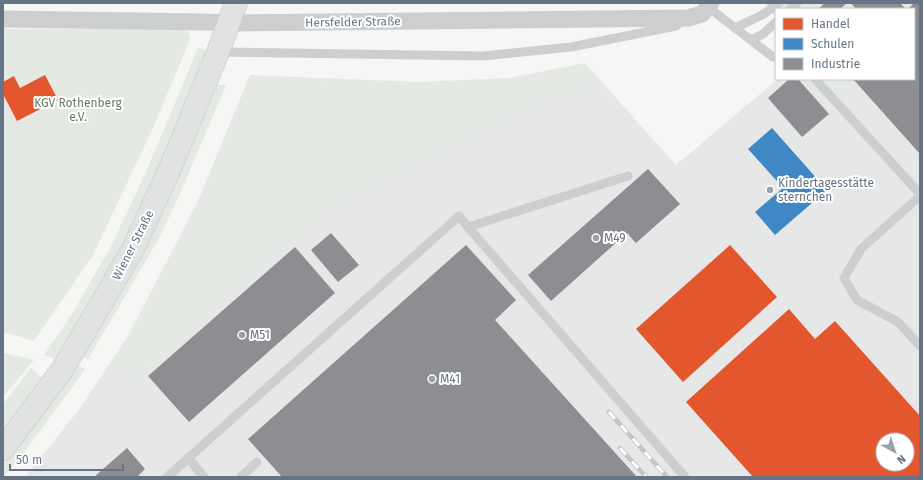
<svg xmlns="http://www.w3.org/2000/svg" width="923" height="480" viewBox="0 0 923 480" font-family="'Fira Sans',sans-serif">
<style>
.built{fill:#e6e8e7;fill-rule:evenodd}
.green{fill:#e5e9e3}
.shops{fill:#e4572e;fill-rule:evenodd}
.schools{fill:#3f88c5}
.industry{fill:#8d8d92}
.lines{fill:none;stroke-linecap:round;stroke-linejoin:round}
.secondary-casing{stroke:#d2d4d4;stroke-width:24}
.lane{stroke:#cdced0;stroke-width:9}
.street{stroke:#cdced0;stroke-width:17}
.secondary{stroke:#e1e2e2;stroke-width:22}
.rail-casing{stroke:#c4c5c5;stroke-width:4.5}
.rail{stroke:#fff;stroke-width:3;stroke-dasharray:9;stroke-linecap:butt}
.poi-dot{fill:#98a2ac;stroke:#fff;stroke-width:1.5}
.labels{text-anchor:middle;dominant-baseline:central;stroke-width:4;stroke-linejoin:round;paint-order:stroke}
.street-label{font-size:12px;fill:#667485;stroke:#fff}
.park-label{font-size:12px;fill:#677c65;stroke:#fff}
.poi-label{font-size:12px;fill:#667485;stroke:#fff;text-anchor:start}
</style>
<rect width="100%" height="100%" fill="#f6f6f5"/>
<path class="built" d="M765,3H920V477H25L78,411L128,336L198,201L250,75L420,82L509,78L585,63L676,165L778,79H914V9H776V19ZM883,440H907V464H883Z"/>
<path class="green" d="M3,29H181L188,32L190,36V40L153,128L93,255L34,341L3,332Z
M198,48L208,50L154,178L120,254L82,318L55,359L44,355L72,314L111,246L146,172Z
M583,66L594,78L589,86L527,102L316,214L141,371H132L119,364L118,356L131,337L201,203L253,77L422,85L511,80Z
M214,85H226L180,194L157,242L88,359L78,356Z
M3,353L34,360L3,397Z
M77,365L85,369C59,406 33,442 4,477H3V464L13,452Z
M31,368L42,378L3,428V404Z"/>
<path class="shops" d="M45,75L58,100L17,121L3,94V82L14,76L20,88Z
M730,245L777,297L683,382L636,329Z
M789,309L815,339L835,321L920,416V477H753L686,402ZM883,440H907V464H883Z"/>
<path class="schools" d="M772,128L827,190L775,235L755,212L783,188L748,149Z"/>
<path class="industry" d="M825,3H847L840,9H818Z
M851,3H900L906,9H856Z
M914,3H920V154L853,79H914V9H908Z
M789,79H798L829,114L802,137L768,98Z
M648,169L680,204L636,243L627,233L551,301L528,275Z
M331,233L359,265L338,282L311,250Z
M466,245L516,300L495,320L637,477H282L248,439Z
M295,247L335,293L189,422L148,376Z
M127,448L145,469L137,477H94Z"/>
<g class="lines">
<defs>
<path id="secondary" d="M3,449L62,370L104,299L134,247L172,164L218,52L236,3"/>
</defs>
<use href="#secondary" class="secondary-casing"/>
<path class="lane" d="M708,7L773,57H776
M790,9L797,3
M735,28L762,15L779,3
M751,40L763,34L776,22
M218,52L483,56L571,47L676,26L681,22
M815,79L920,194
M920,196L861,249L844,278L857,300L898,322L920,346
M468,227L685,477
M188,458L204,477
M167,477L459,216L468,227L628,176
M241,477L257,462"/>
<path class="street" d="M3,19L204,22L229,23L688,18L702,14L711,3"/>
<use href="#secondary" class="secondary"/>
<defs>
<path id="rail" d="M609,412L667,477
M620,448L646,477"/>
</defs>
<use href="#rail" class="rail-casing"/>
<use href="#rail" class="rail"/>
</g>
<g class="poi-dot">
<circle cx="770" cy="190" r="4"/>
<circle cx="596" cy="238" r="4"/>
<circle cx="242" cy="335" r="4"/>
<circle cx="432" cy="379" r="4"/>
</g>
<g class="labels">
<g class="street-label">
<text transform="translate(353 22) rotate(-1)">Hersfelder Straße</text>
<text transform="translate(133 245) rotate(-63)">Wiener Straße</text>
</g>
<g class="park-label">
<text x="78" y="103">KGV Rothenberg<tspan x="78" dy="14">e.V.</tspan></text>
</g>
<g class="poi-label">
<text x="778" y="183">Kindertagesstätte<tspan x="778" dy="14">sternchen</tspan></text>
<text x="604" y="238">M49</text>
<text x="250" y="335">M51</text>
<text x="440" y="379">M41</text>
</g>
</g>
<rect width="923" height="480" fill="none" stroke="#667485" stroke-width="8"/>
<rect x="775" y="8" width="140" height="72" fill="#ffffff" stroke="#c2c7ce"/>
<rect x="783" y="18" width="20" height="12" fill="#e4572e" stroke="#c2c7ce"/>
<text x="811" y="28" font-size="12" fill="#667485">Handel</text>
<rect x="783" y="38" width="20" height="12" fill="#3f88c5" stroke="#c2c7ce"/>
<text x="811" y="48" font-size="12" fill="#667485">Schulen</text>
<rect x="783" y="58" width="20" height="12" fill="#8d8d92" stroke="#c2c7ce"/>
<text x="811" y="68" font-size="12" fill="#667485">Industrie</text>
<g transform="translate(895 452) rotate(140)"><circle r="19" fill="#ffffff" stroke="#c2c7ce"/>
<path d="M0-3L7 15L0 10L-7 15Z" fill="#98a2ac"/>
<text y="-6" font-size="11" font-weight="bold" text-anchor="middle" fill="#667485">N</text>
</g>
<path d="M10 464v6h113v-6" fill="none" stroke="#667485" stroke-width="2"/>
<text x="16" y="464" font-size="12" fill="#667485" stroke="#ffffff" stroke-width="3" paint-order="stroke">50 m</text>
</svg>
